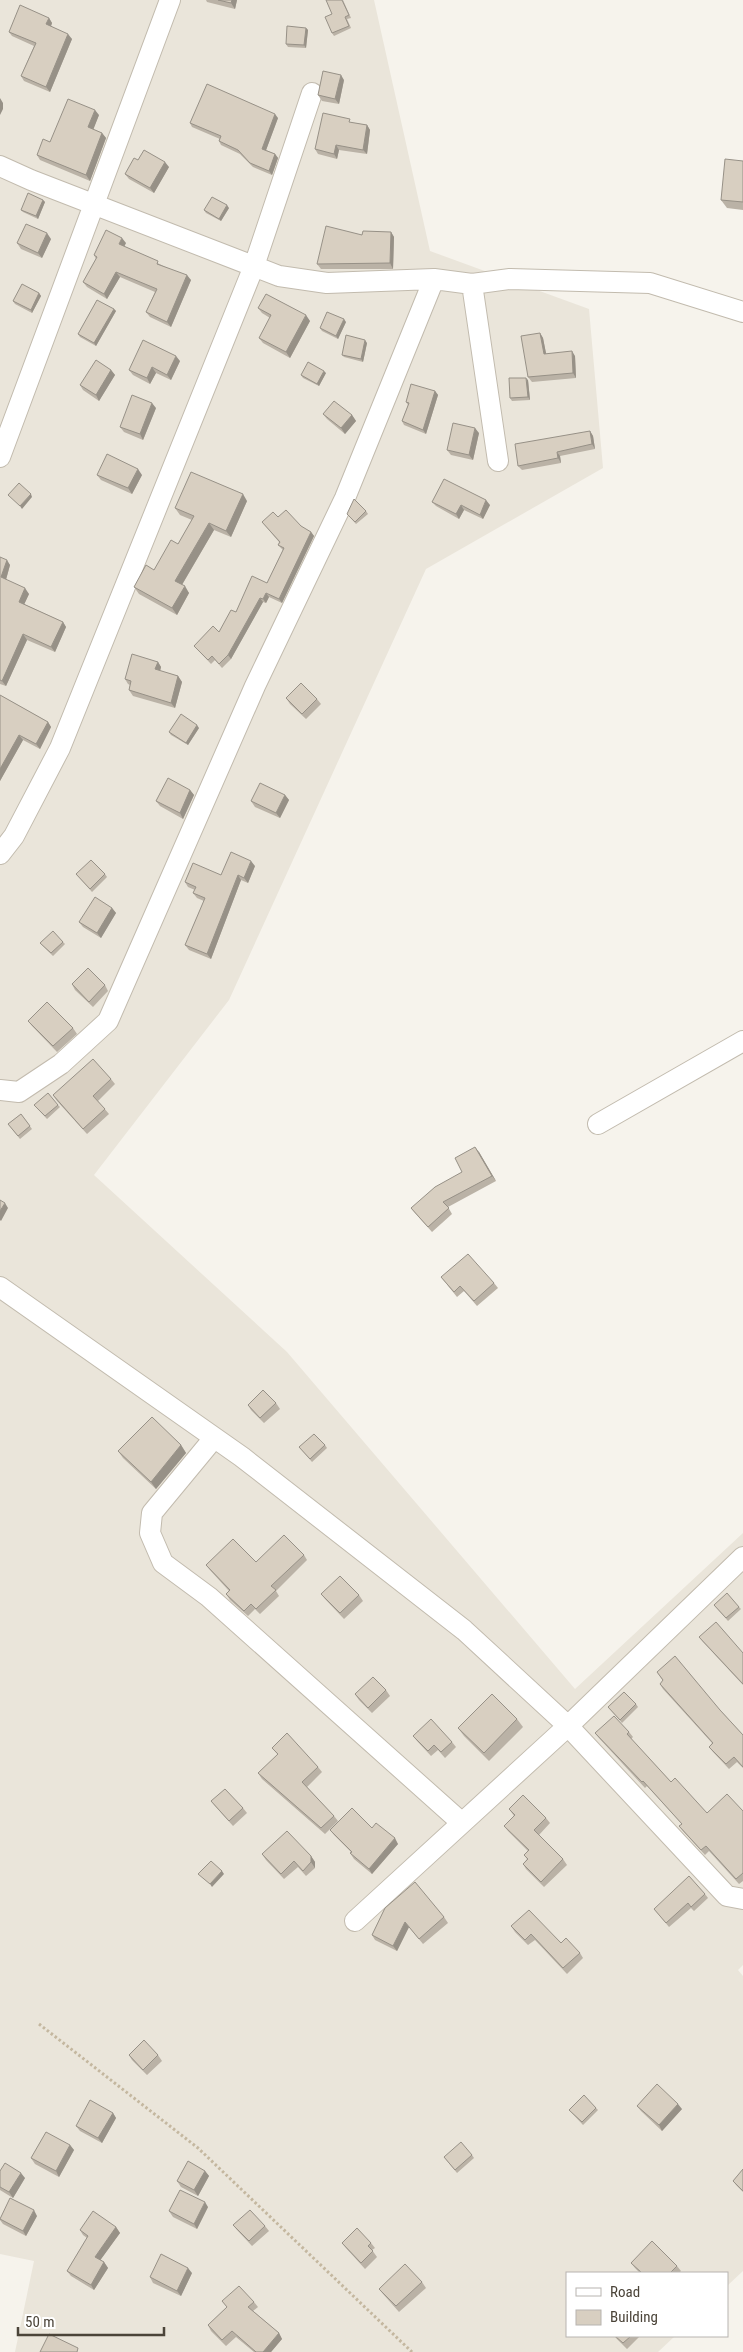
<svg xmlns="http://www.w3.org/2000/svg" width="743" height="2352" viewBox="0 0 743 2352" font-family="'Roboto Condensed',sans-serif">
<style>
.residential{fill:#eae5da}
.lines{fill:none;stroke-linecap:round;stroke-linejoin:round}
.street-casing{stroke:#c2bbae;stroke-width:22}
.path{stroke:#c4b79f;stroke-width:3;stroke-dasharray:2.5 2.5;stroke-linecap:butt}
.street{stroke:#fff;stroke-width:20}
.wall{fill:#bab2a6}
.shaded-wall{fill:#979187}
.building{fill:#d8cfc1;stroke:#979187}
</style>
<rect width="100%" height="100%" fill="#f6f3ec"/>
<path class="residential" d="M0,0H374L430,251L589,309L603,468L426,569L229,1000L94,1175L287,1352L575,1689L743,1533V1965L738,1970L743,1976V2271L727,2286V2273H567V2336H675L658,2352H15L34,2261L0,2254Z"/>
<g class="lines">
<defs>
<path id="street" d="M0,166L31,180L279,276L327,283L434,279L472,284L510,279L650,283L743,312
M472,284L498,461
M0,457L170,0
M0,854L14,836L60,748L254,266L312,93
M0,1090L19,1092L61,1064L108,1021L255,686L345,498L434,279
M598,1124L743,1041
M0,1287L242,1457L464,1630L568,1726L355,1921
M214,1438L152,1513L150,1533L163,1563L209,1597L462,1823
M743,1557L568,1726L727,1896L743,1899"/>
</defs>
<use href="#street" class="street-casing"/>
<path class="path" d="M39,2024L198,2148L412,2352"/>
<use href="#street" class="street"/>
</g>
<path class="wall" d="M206,0H237L235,9L207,2Z
M343,0L351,18L347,19L351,28L334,36L332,33V14Z
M49,18L52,23L51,26L72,39L50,92L24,81L21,76L34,46L12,36L9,32Z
M306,28L308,30L306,48L288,47L286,44Z
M344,80L339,104L322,101L318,95Z
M99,115L93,129L102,133L106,138L90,181L40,160L37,155L50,142Z
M278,118L266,150L275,154L278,158L272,175L253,167L240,154L221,145L219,141L220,139L192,127L190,123Z
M353,123L367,125L370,130L367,154L339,150L337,159L318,154L315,149Z
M138,160L169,167L154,193L129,179L125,174Z
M743,161V210L727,208L721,200Z
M43,200L45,202L38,219L23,212L21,210Z
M229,208L221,221L206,213L204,210Z
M391,232L394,237L393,269H321L317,264Z
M51,239L42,258L21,249L17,243Z
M126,243L124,246L191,280L171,327L150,317L146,312L155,292L120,277L107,299L87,287L83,282L96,259L94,255Z
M39,293L41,296L32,313L15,304L13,301Z
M258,308L310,321L290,358L263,343L259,338L270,318L262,313Z
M114,309L116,311L96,346L80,337L78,334Z
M346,322L338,339L322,331L320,328Z
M540,333L543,338L546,354L575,356L576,378L532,382L528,377Z
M367,343L363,362L344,357L342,355Z
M180,361L171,380L156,373L150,384L133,375L129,370Z
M111,370L115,375L99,401L83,390L80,385Z
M326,373L319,386L303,378L301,375Z
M528,380L530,400L512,401L510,398Z
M435,391L438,395L426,434L404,425L402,421L408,405L406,402Z
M156,408L143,440L124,432L120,427Z
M323,414L352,415L356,421L345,434L327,419Z
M590,431L593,436L595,449L560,456L561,463L522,470L518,466Z
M479,433L473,460L451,455L447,450Z
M97,475H142L132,494L101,480Z
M247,501L231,537L214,530L182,585L189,593L177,615L139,594L134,587L154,570L178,544L192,520L180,515L175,508Z
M432,502L490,505L483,519L464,510L459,519L436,506Z
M366,511L368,514L356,524L347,514Z
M278,517L311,532L314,536L282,603L269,597L266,603L263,602L231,659L222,668L215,660L211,664L194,646L219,632L267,583L283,550L278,545L279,542L262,522Z
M0,557L10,565L6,580L29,594L24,604L63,622L66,627L55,652L27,640L6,686L0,684Z
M158,662L161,667L160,671L178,676L182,682L175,708L133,696L129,690L130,685L128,684L125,679Z
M0,695L48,722L51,727L40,749L23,740L0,781Z
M286,698L317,699L321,704L306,719L290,704Z
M199,728L188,745L171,735L169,732Z
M190,790L194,795L183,819L160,806L156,801Z
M285,795L289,800L280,818L255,807L251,801Z
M255,866L248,883L241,880L211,959L189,950L185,945L204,901L197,898L193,893L195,890L188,887L185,882L221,875Z
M76,874H105L107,877L92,892Z
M112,908L116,913L101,938L83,927L79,922Z
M63,942L65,944L53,956L40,943Z
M72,984L105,985L108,991L93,1007L75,990Z
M28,1021L73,1028L77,1034L57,1052L32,1026Z
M111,1079L115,1084L98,1101L109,1114L87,1134L57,1101L53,1095Z
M34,1105H58L60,1107L47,1119Z
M21,1114L32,1129L20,1139L8,1124Z
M479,1152L496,1181L448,1207L452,1214L432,1232L415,1213L411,1208L462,1172Z
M441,1277L494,1283L498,1288L477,1306L464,1291L457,1297Z
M276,1403L280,1409L264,1423L251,1410L248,1405Z
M181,1445L186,1453L156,1489L123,1458L118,1451Z
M325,1445L327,1448L312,1462L299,1447Z
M304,1555L307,1560L276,1591L279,1596L260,1614L255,1609L248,1616L230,1600L226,1594L229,1591L210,1570L206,1565L256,1562Z
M321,1594L359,1595L363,1601L344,1619L325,1599Z
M714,1605L739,1607L741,1609L728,1621Z
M699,1637L743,1653V1685L703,1642Z
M657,1672L720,1710L743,1735V1768L737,1762L729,1769L713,1752L709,1747L712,1743L663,1689L660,1684L663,1681Z
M386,1690L390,1696L372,1713L359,1700L355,1694Z
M636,1704L638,1707L622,1723L608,1707Z
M517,1719L523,1727L489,1761L464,1736L458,1728Z
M629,1732L633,1737L631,1739L671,1782L707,1813L743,1811V1881L739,1884L709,1851L705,1855L683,1831L679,1826L682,1824L647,1786L645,1788L599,1738L595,1733Z
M413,1736L452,1742L456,1747L445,1758L438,1750L431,1756L417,1741Z
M272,1748L318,1767L322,1772L307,1787L334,1816L338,1821L325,1834L262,1779L258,1773L278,1755Z
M211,1801L243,1808L247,1813L233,1826L215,1806Z
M509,1809L546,1818L550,1823L539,1835L563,1859L567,1865L544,1887L526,1869L523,1864L527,1859L524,1855L528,1851L508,1831L504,1826L514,1816Z
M372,1828L398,1844L372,1874L354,1859L350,1853L351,1852L334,1835L330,1830Z
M262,1854L311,1856L315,1862V1868L306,1876L298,1867L284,1879L266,1860Z
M705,1894L708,1898L694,1911L691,1908L669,1927L654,1909Z
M385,1908L444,1917L448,1923L423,1944L409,1927L397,1951L375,1940L372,1935Z
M511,1926L561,1943L580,1953L583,1958L567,1974L535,1940L528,1945L515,1932Z
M129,2055H158L162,2061L147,2075L132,2060Z
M637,2106L682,2109L662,2131L641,2111Z
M596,2108L598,2110L583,2125L569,2110Z
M113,2113L116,2118L102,2143L80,2131L76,2126Z
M70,2145L74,2150L59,2177L35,2164L31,2158Z
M472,2155L474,2158L457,2173L444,2157Z
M743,2169V2192L736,2185L733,2181Z
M0,2171L25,2178L13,2198L0,2190Z
M205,2171L209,2176L198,2196L181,2187L177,2181Z
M208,2207L197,2229L173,2217L169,2211Z
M37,2216L26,2236L3,2224L0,2220V2218Z
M233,2225L265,2226L269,2231L252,2246L237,2230Z
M116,2227L120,2233L100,2260L104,2262L108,2268L94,2290L71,2276L67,2271L87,2238L83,2235L80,2230Z
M342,2243H371L375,2248L372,2250L377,2257L365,2269L346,2248Z
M631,2263L677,2266L681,2271L679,2273H640L635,2268Z
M192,2273L181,2296L153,2283L150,2277Z
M422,2282L426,2288L399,2312L383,2294L379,2289Z
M222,2301L254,2302L258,2307L253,2311L279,2333L282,2339L271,2352H254L236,2337L226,2346L211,2331L208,2325L227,2307Z
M614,2336H640L627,2349Z"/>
<path class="shaded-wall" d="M232,0H237L235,9L231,3Z
M49,18L52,23L50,29L46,24Z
M306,28L308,30L306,48L304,45Z
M68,34L72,39L50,92L46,87Z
M341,75L344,80L339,104L335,99Z
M0,98L3,103V109L0,115Z
M95,110L99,115L92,133L88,127Z
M275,114L278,118L265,153L262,149Z
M367,125L370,130L367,154L363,150Z
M102,133L106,138L90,181L86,175Z
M336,145L339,150L337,159L334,154Z
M275,154L278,158L272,175L269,171Z
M165,162L169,167L154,193L150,188Z
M43,200L45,202L38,219L36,216Z
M227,205L229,208L221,221L219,219Z
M391,232L394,237L393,269L390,263Z
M47,233L51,239L42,258L38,253Z
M122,238L126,243L123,249L119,244Z
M116,272L120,277L107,299L104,294Z
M187,275L191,280L171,327L167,322Z
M39,293L41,296L32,313L31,310Z
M114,309L116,311L96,346L94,343Z
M306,315L310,321L290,358L286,352Z
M344,319L346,322L338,339L336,336Z
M540,333L543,338L547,358L544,354Z
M365,340L367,343L363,362L361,359Z
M572,351L575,356L576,378L573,373Z
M176,356L180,361L171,380L167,375Z
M152,367L156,373L150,384L147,378Z
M111,370L115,375L99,401L96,395Z
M324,371L326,373L319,386L317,384Z
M526,378L528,380L530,400L528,397Z
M435,391L438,395L426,434L423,430Z
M152,403L156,408L143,440L140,434Z
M352,415L356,421L345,434L341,428Z
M475,428L479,433L473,460L469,455Z
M590,431L593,436L595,449L592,444Z
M557,452L560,456L561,463L558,458Z
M138,469L142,475L132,494L128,488Z
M31,494L32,497L22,509L20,506Z
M243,494L247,501L231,537L226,531Z
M486,500L490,505L483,519L480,515Z
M461,505L464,510L459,519L456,514Z
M209,523L214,530L180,588L175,581Z
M311,532L314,536L282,603L279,599Z
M7,560L10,565L5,583L1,577Z
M185,586L189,593L177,615L172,608Z
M25,588L29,594L23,607L19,602Z
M266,593L269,597L266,603L263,599Z
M260,598L263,602L231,659L228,655Z
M63,622L66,627L55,652L51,647Z
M23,634L27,640L6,686L2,681Z
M158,662L161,667L159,675L155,669Z
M178,676L182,682L175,708L171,703Z
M48,722L51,727L40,749L36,744Z
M197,725L199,728L188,745L186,743Z
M19,735L23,740L0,781V769Z
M190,790L194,795L183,819L180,813Z
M285,795L289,800L280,818L276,813Z
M251,861L255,866L248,883L244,878Z
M238,875L241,880L211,959L207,954Z
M112,908L116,913L101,938L97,933Z
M475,1147L479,1152L496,1181L492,1176Z
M5,1203L8,1208L1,1221L0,1220V1211Z
M181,1445L186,1453L156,1489L151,1482Z
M395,1838L398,1844L372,1874L369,1869Z
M311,1856L315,1862V1868L311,1862Z
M222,1871L224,1874L212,1887L210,1884Z
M405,1922L409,1927L397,1951L393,1946Z
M678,2104L682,2109L662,2131L659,2125Z
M113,2113L116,2118L102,2143L98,2138Z
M70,2145L74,2150L59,2177L56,2171Z
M205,2171L209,2176L198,2196L194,2190Z
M21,2173L25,2178L13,2198L9,2192Z
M205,2202L208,2207L197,2229L194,2224Z
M34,2210L37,2216L26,2236L23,2231Z
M116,2227L120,2233L99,2262L95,2257Z
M104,2262L108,2268L94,2290L91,2285Z
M188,2268L192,2273L181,2296L177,2291Z
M279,2333L282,2339L271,2352H263Z"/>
<path class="building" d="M218,0H232L231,3Z
M326,0H342L349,15L345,17L349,26L332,33L325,17L332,14Z
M20,5L49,18L46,24L68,34L46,87L21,76L36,43L9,32Z
M287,26L306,28L304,45L286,44Z
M323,71L341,75L335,99L318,95Z
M207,84L275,114L262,149L275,154L269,171L250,163L238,150L219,141L221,136L190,123Z
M68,99L95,110L88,127L102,133L86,175L37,155L43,139L50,142Z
M323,113L350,119L349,122L367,125L363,150L336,145L334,154L315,149Z
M144,150L165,162L150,188L125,174L134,158L138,160Z
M725,159L743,161V202L721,200Z
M28,193L43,200L36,216L21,210Z
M212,197L227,205L219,219L204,210Z
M26,224L47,233L38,253L17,243Z
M326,226L362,235L363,231L391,232L390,263L317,264Z
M106,230L122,238L119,244L158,261L157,264L187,275L167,322L146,312L157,289L116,272L104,294L83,282L97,257L94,255Z
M22,284L39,293L31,310L13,301Z
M266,294L306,315L286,352L259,338L271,315L258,308Z
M97,300L114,309L94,343L78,334Z
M327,312L344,319L336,336L320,328Z
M540,333L544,354L572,351L573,373L528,377L521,336Z
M346,335L365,340L361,359L342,355Z
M143,340L176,356L167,375L152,367L147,378L129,370Z
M96,360L111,370L96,395L80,385Z
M308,362L324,371L317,384L301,375Z
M509,378H526L528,397L510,398Z
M411,384L435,391L423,430L402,421L409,403L406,402Z
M132,395L152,403L140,434L120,427Z
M334,401L352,415L341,428L323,414Z
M453,423L475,428L469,455L447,450Z
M590,431L592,444L557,452L558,458L518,466L515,444Z
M107,454L138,469L128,488L97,475Z
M191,472L243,494L226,531L209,523L175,581L185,586L172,608L134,587L146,565L154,570L171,540L178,544L194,516L175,508Z
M444,479L486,500L480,515L461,505L456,514L432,502Z
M19,483L31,494L20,506L8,495Z
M354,499L366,511L355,522L347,514Z
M286,510L301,526L311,532L279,599L266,593L263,599L260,598L228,655L219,664L212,656L208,660L194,646L213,626L219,632L231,610L236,612L252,576L267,583L284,548L278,545L280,542L262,522L273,512L278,517Z
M0,557L7,560L1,577L25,588L19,602L63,622L51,647L23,634L2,681L0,680Z
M132,654L158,662L155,669L178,676L171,703L129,690L131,681L125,679Z
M301,683L317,699L302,714L286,698Z
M0,695L48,722L36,744L19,735L0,769Z
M181,714L197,725L186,743L169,732Z
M168,778L190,790L180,813L156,801Z
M260,783L285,795L276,813L251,801Z
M231,852L251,861L244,878L238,875L207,954L185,945L205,898L193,893L196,887L185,882L193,863L221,875Z
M91,860L105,874L90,889L76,874Z
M95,897L112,908L97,933L79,922Z
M53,931L63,942L51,953L40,943Z
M88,968L105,985L89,1002L72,984Z
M47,1002L73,1028L53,1046L28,1021Z
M93,1059L111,1079L93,1096L105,1109L83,1129L53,1095Z
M48,1093L58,1105L45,1116L34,1105Z
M21,1114L30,1126L18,1136L8,1124Z
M475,1147L492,1176L443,1202L449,1208L428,1227L411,1208L435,1187L462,1172L455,1158Z
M0,1200L5,1203L0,1211Z
M468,1254L494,1283L474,1301L460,1286L454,1292L441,1277Z
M263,1390L276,1403L260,1418L248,1405Z
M152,1417L181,1445L151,1482L118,1451Z
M314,1434L325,1445L310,1459L299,1447Z
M284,1535L304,1555L271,1586L276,1590L256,1609L251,1604L244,1611L226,1594L230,1590L206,1565L233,1539L256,1562Z
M340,1576L359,1595L340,1613L321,1594Z
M727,1593L739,1607L726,1618L714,1605Z
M716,1622L743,1653V1684L699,1637Z
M675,1656L720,1710L743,1735V1767L734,1757L726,1764L709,1747L713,1743L660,1684L663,1680L657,1672Z
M373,1677L386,1690L368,1708L355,1694Z
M624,1692L636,1704L620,1720L608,1707Z
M492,1694L517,1719L484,1753L458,1728Z
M614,1716L629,1732L627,1734L671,1782L675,1778L707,1813L727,1794L743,1811V1873L736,1879L706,1846L701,1850L679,1826L682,1824L643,1781L642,1782L595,1733Z
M431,1719L452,1742L441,1752L434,1745L428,1751L413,1736Z
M287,1733L318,1767L302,1782L334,1816L321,1828L258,1773L278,1754L272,1748Z
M225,1789L243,1808L229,1821L211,1801Z
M523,1795L546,1818L534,1830L563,1859L541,1882L523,1864L528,1859L524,1855L529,1850L504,1826L515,1815L509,1809Z
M352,1808L372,1828L376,1823L395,1838L369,1869L350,1853L352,1852L330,1830Z
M287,1831L311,1856V1862L303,1871L294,1861L281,1874L262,1854Z
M211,1861L222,1871L210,1884L198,1874Z
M689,1876L705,1894L691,1907L688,1903L666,1923L654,1909Z
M415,1882L444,1917L419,1939L405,1922L393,1946L372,1935L385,1908Z
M529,1910L561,1943L566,1938L580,1953L563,1968L531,1934L525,1940L511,1926Z
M144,2040L158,2055L143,2070L129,2055Z
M657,2084L678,2104L659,2125L637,2106Z
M584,2095L596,2108L582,2122L569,2110Z
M90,2100L113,2113L98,2138L76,2126Z
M46,2132L70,2145L56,2171L31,2158Z
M461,2142L472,2155L455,2170L444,2157Z
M188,2161L205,2171L194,2190L177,2181Z
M5,2163L21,2173L9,2192L0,2187V2171Z
M743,2169V2191L733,2181Z
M180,2190L205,2202L194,2224L169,2211Z
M10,2198L34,2210L23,2231L0,2219Z
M250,2210L265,2226L249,2241L233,2225Z
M93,2211L116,2227L95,2257L104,2262L91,2285L67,2271L88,2236L80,2230Z
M357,2228L371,2243L368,2246L373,2251L361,2263L342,2243Z
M652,2241L677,2266L670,2273H642L631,2263Z
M161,2254L188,2268L177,2291L150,2277Z
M405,2264L422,2282L396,2306L379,2289Z
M239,2286L254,2302L248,2307L279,2333L263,2352H256L232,2331L222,2340L208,2325L227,2307L222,2301Z
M49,2334L78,2348L77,2352H40Z
M615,2336H631L623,2343Z"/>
<rect x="566" y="2272" width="162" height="65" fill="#ffffff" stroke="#b7b4b0"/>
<rect x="576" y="2288" width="25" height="8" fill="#ffffff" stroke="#b7b4b0"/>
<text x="610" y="2297" font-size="15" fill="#4b4439">Road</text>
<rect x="576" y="2310" width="25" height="15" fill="#d8cfc1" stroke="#b7b4b0"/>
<text x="610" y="2322" font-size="15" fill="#4b4439">Building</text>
<path d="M18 2327v8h146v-8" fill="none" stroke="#4b4439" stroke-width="2.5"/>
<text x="25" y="2327" font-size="15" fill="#4b4439" stroke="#ffffff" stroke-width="4" paint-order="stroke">50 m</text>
</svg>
